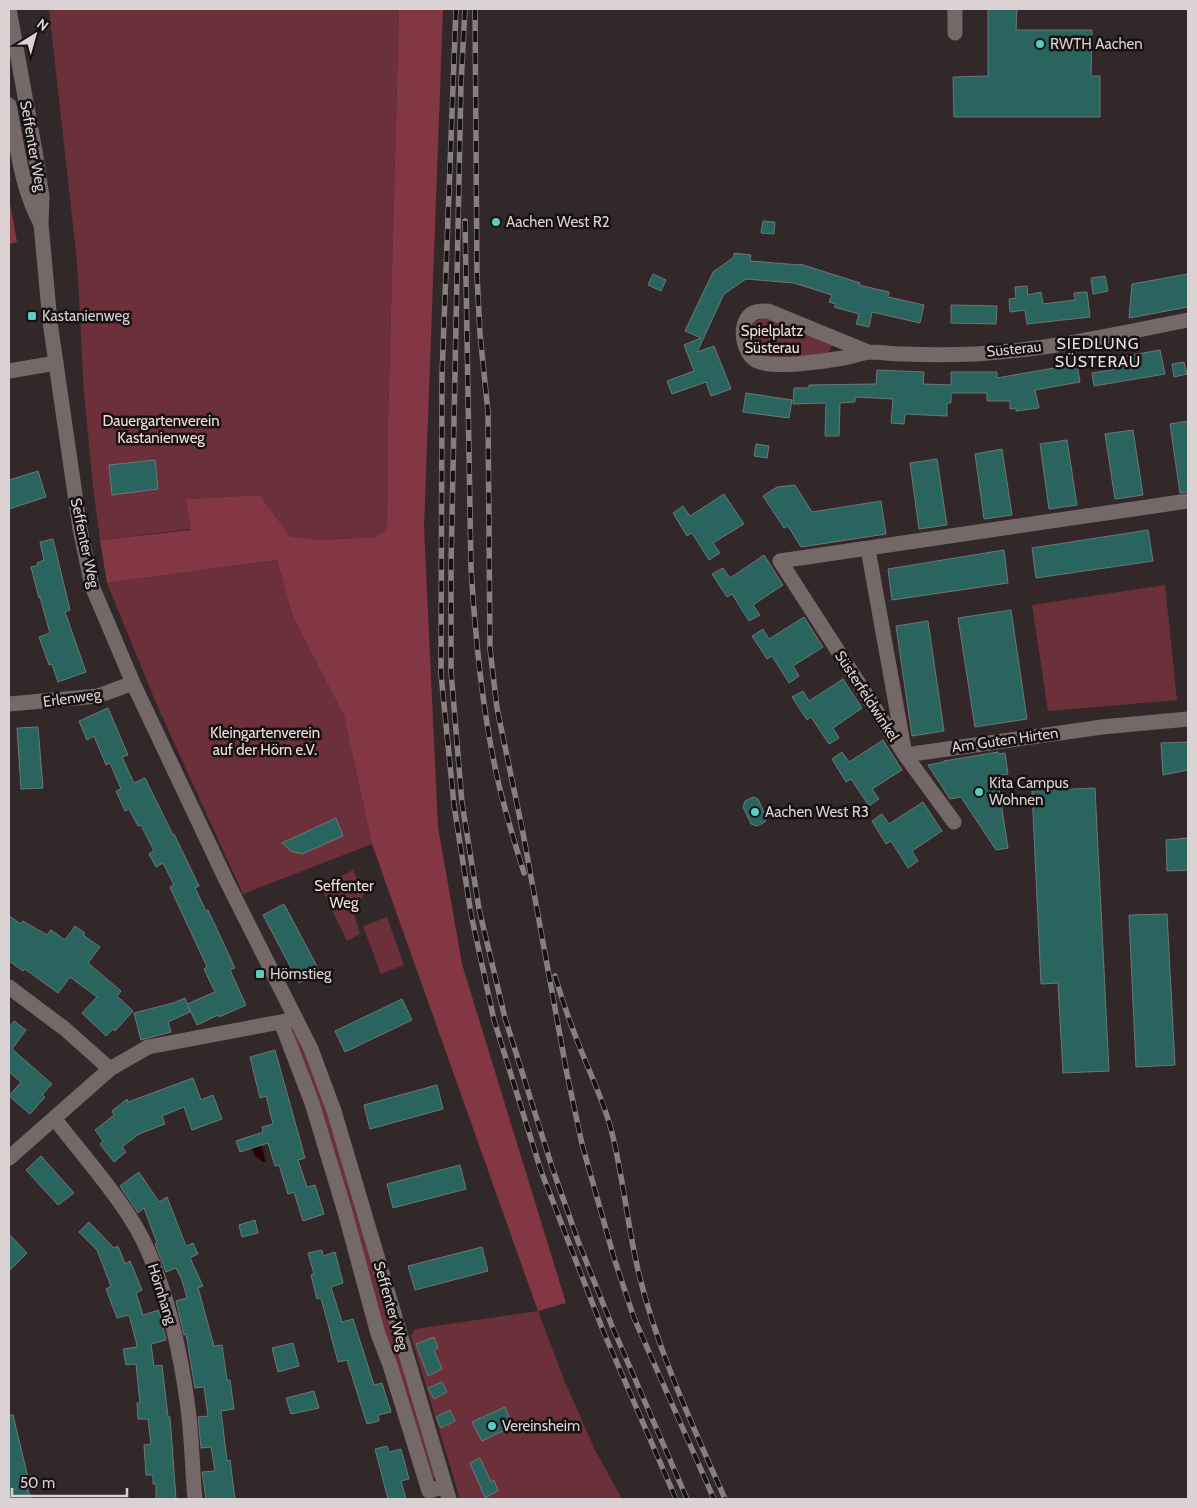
<svg xmlns="http://www.w3.org/2000/svg" width="1197" height="1508" viewBox="0 0 1197 1508" font-family="Cabin,sans-serif">
<style>
.green{fill:#6b3039}
.forest{fill:#833743}
.water{fill:#260209}
.building{fill:#29655e;stroke:#6b7876}
.lines{fill:none;stroke-linecap:round;stroke-linejoin:round}
.minor{stroke:#756869;stroke-width:15}
.tertiary{stroke:#756869;stroke-width:15}
.rail-casing{stroke:#887f80;stroke-width:5.5}
.rail{stroke:#171212;stroke-width:4;stroke-dasharray:11;stroke-linecap:butt}
.poi-dot{fill:#59cebf;stroke:#171212;stroke-width:2}
.labels{text-anchor:middle;dominant-baseline:central;stroke-width:5;stroke-linejoin:round;paint-order:stroke}
.poi-label{font-size:15px;fill:#dad2d3;stroke:#171212;text-anchor:start}
.street-label{font-size:15px;fill:#dad2d3;stroke:#171212}
.park-label{font-size:15px;fill:#f3dbdc;stroke:#171212}
.neighbourhood-label{font-size:16px;letter-spacing:1px;fill:#eddee0;stroke:#171212}
</style>
<rect width="100%" height="100%" fill="#332829"/>
<path class="green" d="M49,9H399L388,423L387,529L375,537L322,540L290,536L260,495L187,499L191,529L100,540L93,486L84,393L77,261Z
M762,319H768L833,343L828,354L775,358L768,357L756,351C751,342 749,331 754,321Z
M277,560L293,617L344,716L372,844L243,894L156,703L107,583Z
M1165,585L1177,700L1048,711L1032,605Z
M353,870L364,893L354,913L360,934L347,941L321,887Z
M387,917L404,965L381,974L363,926Z
M292,1031L300,1040L324,1103L435,1477L432,1480L429,1479Z
M538,1311L565,1382L594,1448L622,1499H460L411,1336L415,1329Z"/>
<path class="forest" d="M399,9H443L424,527L438,827L462,964L566,1303L538,1311L372,844L344,716L293,617L277,560L107,583L100,540L191,530L186,499L260,495L290,536L322,540L375,537L387,529L388,423Z
M9,198L17,242L9,244Z"/>
<path class="water" d="M261,1142L265,1159L266,1161L263,1162L255,1156L252,1149V1146Z"/>
<path class="building" d="M988,9H1017L1016,30H1092L1091,76H1100V117H954L953,77L988,76Z
M763,221L775,222L774,234L761,233Z
M734,253L751,255L750,261L800,265V264L860,283L859,285L889,292L888,297L924,305L920,323L872,312L869,327L856,324L859,314L834,307L836,304L829,302L832,295L794,283L746,279L724,294L697,352L714,346L731,389L711,396L706,382L672,394L667,381L694,371L684,345L701,338L685,331L713,272L734,257Z
M653,274L666,280L661,291L648,285Z
M1188,274V307L1129,318L1132,284Z
M1105,276L1108,291L1093,294L1091,278Z
M1027,286L1028,295L1041,292L1043,304L1075,300L1074,293L1087,292L1090,317L1027,324L1025,310L1010,312L1009,299L1016,298L1015,287Z
M951,305L997,306L996,324L951,323Z
M1160,350L1165,374L1094,386L1092,373L1117,369L1115,358Z
M1184,362L1187,374L1174,377L1172,364Z
M1077,364L1080,382L1035,390L1039,408L1016,411V408L1010,409V401H987V393H951V403H947V416L905,414L904,424L891,423L893,399L855,397V402L840,403L839,436H825L826,403L793,404L794,388H809V385L876,384L877,370L924,372L923,384L951,385V372H997V378Z
M746,393L792,400L789,418L743,412Z
M1188,421V492L1180,493L1170,424Z
M1133,430L1143,495L1115,499L1105,434Z
M1067,440L1077,505L1049,509L1040,444Z
M756,444L769,446L767,458L754,456Z
M1002,449L1012,515L984,519L975,454Z
M937,459L947,525L919,529L910,463Z
M155,460L158,489L112,495L109,465Z
M38,471L46,497L9,509V480Z
M795,485L812,512L881,501L886,534L801,547L788,526L784,528L763,496L777,487Z
M724,494L744,524L713,543L720,553L709,560L692,533L687,536L673,513L683,506L690,516Z
M1148,530L1153,561L1036,578L1032,548Z
M53,539L70,610L65,612L86,672L58,682L52,664L49,665L39,637L50,633L40,597L39,598L31,567L38,565L37,563L44,560L40,542Z
M1004,550L1008,583L892,600L888,569Z
M764,555L783,585L753,605L760,615L749,621L732,594L727,597L712,574L723,568L730,578Z
M1011,610L1027,719L975,727L958,618Z
M804,617L823,647L793,666L799,676L789,683L772,656L767,659L752,636L763,629L769,639Z
M928,621L944,731L912,736L896,626Z
M843,679L862,708L833,728L839,738L829,744L811,717L807,720L792,697L803,691L809,701Z
M108,708L128,755L122,757L134,783L145,778L173,835L174,834L199,886L195,888L206,911L208,910L235,968L230,970L246,1005L219,1017L218,1015L197,1025L187,1004L215,992L204,969L207,967L170,887L174,885L163,863L156,867L149,854L154,851L141,825L138,826L129,809L125,811L116,791L121,789L110,763L106,765L94,736L87,740L79,721Z
M38,727L43,788L21,789L17,728Z
M883,740L902,770L872,789L879,799L869,806L851,779L846,782L832,759L842,752L849,762Z
M1188,742V770L1163,775L1161,743Z
M998,752L999,754L1005,753L1008,774L997,776L1008,848L996,850L961,797L950,799L928,765L944,762V761Z
M1095,788L1109,1071L1063,1073L1058,983L1041,984L1032,791Z
M753,797L758,799L766,817L765,822L757,826L751,824L743,807L745,801Z
M923,802L942,831L912,851L918,861L908,868L891,841L886,844L872,821L882,814L889,824Z
M336,818L343,836L302,854L291,851L282,843Z
M1188,838V870L1167,871L1166,840Z
M284,904L320,972L299,983L263,915Z
M1167,914L1175,1065L1136,1067L1129,915Z
M9,916L21,924L23,921L47,935L51,930L65,940L75,926L85,933L83,935L100,947L88,963L121,991L117,996L133,1011L115,1031L113,1029L106,1036L82,1013L97,997L70,977L58,993L25,969L23,971L9,961Z
M185,998L190,1012L168,1022L171,1032L141,1040L134,1013L173,1003Z
M402,999L412,1020L345,1052L335,1031Z
M14,1021L26,1030L12,1049L52,1084L42,1095L45,1097L30,1114L9,1096L21,1082L9,1072V1028Z
M275,1050L305,1158L298,1160L307,1187L315,1185L324,1214L303,1221L294,1192L288,1194L279,1165L275,1166L268,1143L240,1152L236,1141L263,1132L262,1127L273,1124L266,1096L260,1098L250,1057Z
M193,1078L201,1100L213,1095L222,1119L192,1130L184,1107L162,1116L165,1124L139,1134L122,1147L126,1152L114,1162L100,1144L103,1141L95,1130L114,1115L112,1111L127,1099L128,1102Z
M437,1085L443,1109L370,1129L364,1105Z
M41,1156L74,1193L58,1205L26,1170Z
M460,1165L466,1189L393,1208L387,1184Z
M139,1172L159,1202L167,1197L186,1246L193,1243L198,1254L190,1258L203,1286L198,1288L214,1346L222,1345L227,1380H230L234,1409L221,1411L227,1461L230,1460L235,1499H206L202,1472L215,1471L211,1447L201,1448L198,1417L208,1416L204,1387L195,1388L186,1334L184,1335L176,1301L187,1298L182,1280L176,1268L166,1272L155,1244L157,1243L144,1208L138,1213L120,1186Z
M255,1220L258,1233L242,1237L239,1225Z
M89,1222L114,1248L118,1246L125,1264L130,1261L142,1290L136,1293L143,1315L159,1310L166,1340L151,1344L154,1366L162,1365L168,1417H170L176,1499H156V1484H153V1475H146L144,1445L151,1444L148,1419H138L137,1403H140L136,1364L126,1365L123,1349L137,1347L136,1341L129,1315L117,1318L106,1289L111,1286L97,1250L79,1232Z
M9,1234L27,1253L9,1271Z
M482,1247L488,1271L415,1290L408,1266Z
M322,1250L323,1256L335,1252L343,1283L331,1287L340,1316L342,1322L353,1319L374,1385L382,1383L391,1412L378,1415L379,1421L367,1424L347,1360L338,1362L321,1298L317,1299L311,1275L314,1274L308,1253Z
M434,1337L438,1348L434,1350L442,1369L428,1376L416,1344Z
M293,1343L299,1366L278,1372L272,1348Z
M442,1382L447,1392L434,1399L428,1388Z
M314,1391L319,1408L291,1414L286,1398Z
M505,1407L512,1424L507,1429L482,1441L472,1422Z
M450,1410L455,1421L441,1428L436,1417Z
M9,1415H13L30,1486L27,1487L31,1499H11L9,1489Z
M387,1446L389,1452L401,1449L409,1479L401,1481L406,1499H388L375,1449Z
M480,1458L491,1482L494,1480L498,1491L485,1498L470,1463Z"/>
<g class="lines">
<path class="minor" d="M955,33V9
M868,352L768,311C762,311 755,311 750,315C738,326 743,354 757,361C772,369 825,361 843,358C852,357 861,353 869,352C880,352 892,354 903,354C927,355 951,355 975,354C1047,350 1118,334 1188,320
M9,371L56,363
M868,549L904,749
M9,704L98,696L133,683
M905,755L1102,727L1188,719
M954,822L905,755L780,561L1188,501
M9,987L65,1029L110,1069
M281,1022L312,1103L345,1212L378,1334L390,1365L429,1491L445,1486
M54,1118C84,1157 129,1206 148,1251C168,1298 180,1350 187,1401C192,1433 192,1467 195,1499
M9,1158L110,1069L148,1047L291,1020"/>
<path class="tertiary" d="M9,9L35,151L42,197L41,224L50,322L80,529L92,586L133,683L227,882L311,1049L334,1111L449,1499
M9,105C17,144 21,187 40,222"/>
<defs>
<path id="rail" d="M456,9L442,375L441,674L454,805L471,914L494,1020L541,1171L604,1333L676,1499
M465,9L461,84L451,566V671L462,803L479,909L505,1018L552,1167L578,1241L612,1326L687,1499
M475,9L477,275L480,334L488,412L490,649L497,708L523,833L567,1074L582,1144L614,1258L634,1318L714,1499
M465,221L471,568C475,633 481,699 494,762C501,800 513,837 524,873
M555,976C564,1007 575,1036 587,1065C596,1086 605,1107 611,1129C623,1175 627,1223 638,1270C657,1350 692,1424 725,1499"/>
</defs>
<use href="#rail" class="rail-casing"/>
<use href="#rail" class="rail"/>
</g>
<g class="poi-dot">
<circle cx="1040" cy="44" r="5"/>
<circle cx="496" cy="222" r="5"/>
<rect x="27" y="311" width="10" height="10" rx="2.5"/>
<circle cx="979" cy="792" r="5"/>
<circle cx="755" cy="812" r="5"/>
<rect x="255" y="969" width="10" height="10" rx="2.5"/>
<circle cx="492" cy="1426" r="5"/>
</g>
<g class="labels">
<g class="poi-label">
<text x="1050" y="44">RWTH Aachen</text>
<text x="506" y="222">Aachen West R2</text>
<text x="42" y="316">Kastanienweg</text>
<text x="989" y="783">Kita Campus<tspan x="989" dy="17">Wohnen</tspan></text>
<text x="765" y="812">Aachen West R3</text>
<text x="270" y="974">Hörnstieg</text>
<text x="502" y="1426">Vereinsheim</text>
</g>
<g class="street-label">
<text transform="translate(33 146) rotate(80)">Seffenter Weg</text>
<text transform="translate(1014 349) rotate(-6)">Süsterau</text>
<text transform="translate(85 543) rotate(78)">Seffenter Weg</text>
<text transform="translate(867 696) rotate(57)">Süsterfeldwinkel</text>
<text transform="translate(72 698) rotate(-8)">Erlenweg</text>
<text transform="translate(1005 740) rotate(-8)">Am Guten Hirten</text>
<text transform="translate(162 1294) rotate(72)">Hörnhang</text>
<text transform="translate(391 1306) rotate(74)">Seffenter Weg</text>
</g>
<g class="park-label">
<text x="772" y="331">Spielplatz<tspan x="772" dy="17">Süsterau</tspan></text>
<text x="161" y="421">Dauergartenverein<tspan x="161" dy="17">Kastanienweg</tspan></text>
<text x="265" y="733">Kleingartenverein<tspan x="265" dy="17">auf der Hörn e.V.</tspan></text>
<text x="344" y="886">Seffenter<tspan x="344" dy="17">Weg</tspan></text>
</g>
<g class="neighbourhood-label">
<text x="1098" y="343">SIEDLUNG<tspan x="1098" dy="18">SÜSTERAU</tspan></text>
</g>
</g>
<rect width="1197" height="1508" fill="none" stroke="#dad2d3" stroke-width="20"/>
<g transform="translate(35 35) rotate(37)" stroke="#171212" stroke-width="4" paint-order="stroke">
<path d="M0-4L9 19L0 12L-9 19Z" fill="#dad2d3"/>
<text y="-8" font-size="14" font-weight="bold" text-anchor="middle" fill="#dad2d3">N</text>
</g>
<path d="M12 1488v8h115v-8" fill="none" stroke="#dad2d3" stroke-width="2.5"/>
<text x="20" y="1488" font-size="15" fill="#dad2d3" stroke="#171212" stroke-width="4" paint-order="stroke">50 m</text>
</svg>
